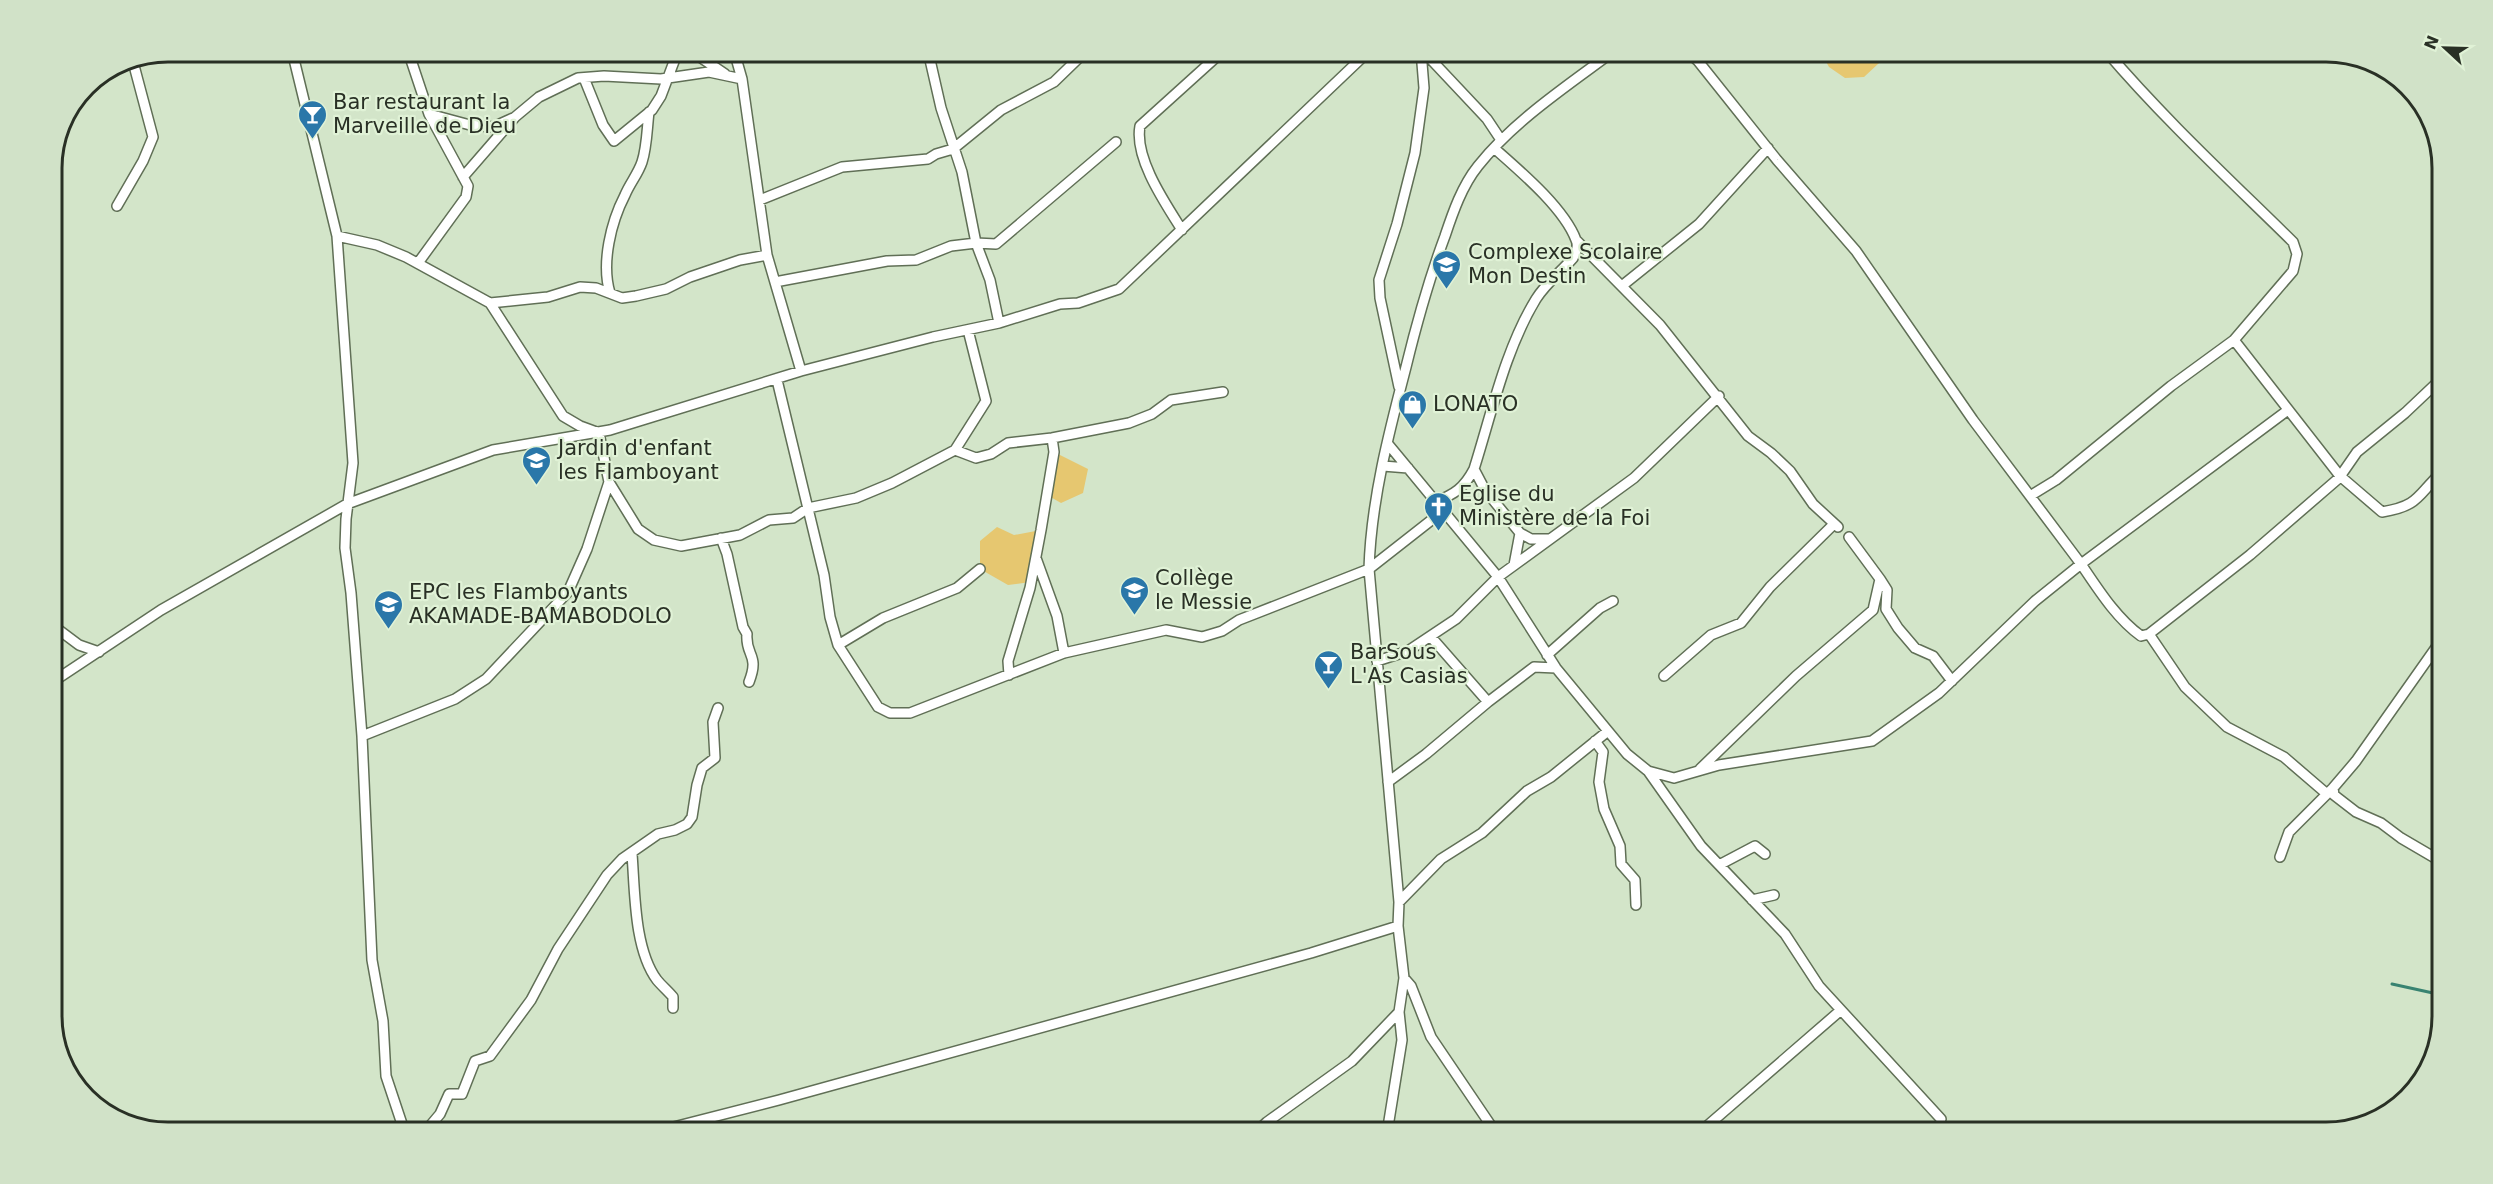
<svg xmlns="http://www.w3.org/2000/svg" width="2493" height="1184" viewBox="0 0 2493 1184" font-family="'DejaVu Sans',sans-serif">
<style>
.green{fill:#e6c770}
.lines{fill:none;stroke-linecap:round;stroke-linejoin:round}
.stream{stroke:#388371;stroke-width:3}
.minor-casing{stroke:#606f56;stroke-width:12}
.minor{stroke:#fff;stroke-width:9}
.labels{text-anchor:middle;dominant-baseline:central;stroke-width:4.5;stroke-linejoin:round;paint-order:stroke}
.poi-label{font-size:21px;fill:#293025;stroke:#e0f2d6;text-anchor:start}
.rim{fill:none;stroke:#293025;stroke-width:3}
</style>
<rect width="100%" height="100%" fill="#d3e5c9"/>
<path class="green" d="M1820,51H1892L1864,77L1845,78L1829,67Z
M1054,452L1088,469L1083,493L1061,503L1047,495Z
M997,527L1014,535L1041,530L1031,582L1008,585L980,569V541Z"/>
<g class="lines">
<path class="stream" d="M2392,984L2442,995"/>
<defs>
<path id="minor" d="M292,51L337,236L353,463L346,519L345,548L351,593L362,736L372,960L383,1021L386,1076L405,1133
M408,51L429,114L468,186L466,197L418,263
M684,51L697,55L725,74
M734,51L742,79L767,255L801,371
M928,51L941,108L962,172L976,243L996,244L1116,142
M1423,51L1487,119L1501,140
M1687,51L1698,61L1777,160L1856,251L1973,420L2081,564L2288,410
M2106,51C2164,119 2230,180 2293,242L2297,254L2293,271L2234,340L2340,476L2382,512C2420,506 2417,495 2442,472
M584,78L603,125L614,141L652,110L661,96L678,51
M429,114L470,125L493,127L513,118
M463,177L515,117L539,97L578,78L604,76L661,79L709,72L742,79
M760,200L842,167L928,159L936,154L953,149L1001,110L1054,82L1086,51
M117,206L143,161L153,137L132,58
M1182,230C1165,203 1134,158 1140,126L1223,51
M337,236L377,245L406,257L490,303L563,416L580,426L599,433L609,482L587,549L568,592L486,679L455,699L362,736
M1577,241L1660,325L1748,436L1771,453L1790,471L1813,504L1838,527
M775,282L887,261L916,260L951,246L976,243L990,280L999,323
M1623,285L1699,224L1768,148
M610,293C601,263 611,222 625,195C630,183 638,174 642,162C647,147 647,128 649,112
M490,303L548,297L580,287L596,288L622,298L636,296L666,289L690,277L740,260L767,255
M777,380L824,575L830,617L838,645L878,707L890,713H910L1064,653L1166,630L1202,637L1222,631L1239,620L1369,569L1443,511
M1399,387L1380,298L1379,280L1397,224L1415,153L1424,88L1421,51
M1388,444L1498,577L1556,668L1627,754L1648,771L1674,778L1719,765L1872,741L1939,693L2035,601L2081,564C2098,589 2116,618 2141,636L2149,634L2250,555L2339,478L2357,452L2405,413L2442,378
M955,450L986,401L968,330
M1383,466L1408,468
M1474,469L1485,490L1520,533L1514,565
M609,482L638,529L654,540L681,546L740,535L769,520L793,518L808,508L856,498L892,483L955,450L976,458L991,454L1008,443L1052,438L1129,423L1152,414L1171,400L1223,392
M2030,496L2056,480L2171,386L2234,340
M1435,502C1455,494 1464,488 1474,469C1492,412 1505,350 1536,299C1546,283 1561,272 1573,258C1576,252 1579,246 1576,240C1564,208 1520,171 1494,148
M1520,533L1531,539H1548
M721,538L727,554L743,627L747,634C745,656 760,654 749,682
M1036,558L1057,616L1064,653
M1880,579L1887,590L1886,609L1898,628L1915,648L1933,656L1952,681
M51,624L79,645L99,652
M2149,634L2185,687L2227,727L2284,757L2327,794
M1431,637L1488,702
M838,645L883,618L957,588L980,569
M1547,655L1600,608L1613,601
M1377,661L1408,651L1456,619L1498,577L1634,478L1719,396
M1009,675L1008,661L1030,588L1041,530L1054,452L1052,438
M1664,676L1711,635L1741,623L1770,587L1834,524
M51,683L161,610L347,504L493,450L610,430L801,371L933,337L999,323L1060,304L1078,303L1119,289L1369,51
M1595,741L1603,752L1599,782L1604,809L1620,846L1621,864L1635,880L1636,905
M1700,769L1796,676L1873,610L1880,579L1849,537
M1648,771L1701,846L1785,934L1819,986L1941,1119
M1388,782L1426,754L1488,702L1534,667L1556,668
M2333,788L2334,795L2356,812L2381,823L2401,838L2442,862
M632,854C635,892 634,949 657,980C662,986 668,991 673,997V1008
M2280,857L2289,832L2333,788L2356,761L2442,639
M1719,865L1755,846L1765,854
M1752,900L1774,895
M1399,902L1441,859L1482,833L1527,791L1551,777L1608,731
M1404,978L1411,986L1431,1037L1496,1133
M424,1133L440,1114L449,1094H462L475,1061L490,1056L531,1000L558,949L607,875L622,859L658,834L675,830L687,824L692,817L697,785L702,768L715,758L713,722L718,708
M650,1133L779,1100L1311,953L1398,926
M1255,1133L1267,1122L1352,1061L1399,1012
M1387,1133L1402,1040L1399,1012L1404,978L1398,926L1399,902L1369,569C1371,501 1389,432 1406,367C1417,322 1429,279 1445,236C1453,212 1462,186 1478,166C1515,120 1567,86 1614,51
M1699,1133L1841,1010"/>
</defs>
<use href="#minor" class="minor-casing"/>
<use href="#minor" class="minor"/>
</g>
<defs>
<symbol id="bar-pin" viewBox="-11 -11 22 30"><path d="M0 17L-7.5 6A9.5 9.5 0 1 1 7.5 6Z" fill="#2a77a9" stroke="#e0f2d6"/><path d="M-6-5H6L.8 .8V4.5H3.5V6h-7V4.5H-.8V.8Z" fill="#fff"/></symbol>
<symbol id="school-pin" viewBox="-11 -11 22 30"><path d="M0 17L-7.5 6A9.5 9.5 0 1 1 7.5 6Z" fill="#2a77a9" stroke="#e0f2d6"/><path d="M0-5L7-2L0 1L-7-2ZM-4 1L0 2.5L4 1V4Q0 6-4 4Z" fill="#fff"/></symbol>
<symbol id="shop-pin" viewBox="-11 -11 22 30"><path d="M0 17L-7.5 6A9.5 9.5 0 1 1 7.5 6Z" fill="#2a77a9" stroke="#e0f2d6"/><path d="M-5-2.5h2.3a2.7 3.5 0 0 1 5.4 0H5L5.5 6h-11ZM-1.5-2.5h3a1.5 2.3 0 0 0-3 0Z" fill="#fff"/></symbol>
<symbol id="church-pin" viewBox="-11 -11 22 30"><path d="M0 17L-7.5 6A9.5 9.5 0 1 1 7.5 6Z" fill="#2a77a9" stroke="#e0f2d6"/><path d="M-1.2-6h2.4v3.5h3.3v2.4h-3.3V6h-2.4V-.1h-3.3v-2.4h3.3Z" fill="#fff"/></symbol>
</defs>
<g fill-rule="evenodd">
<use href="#bar-pin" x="296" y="98" width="33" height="45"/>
<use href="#school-pin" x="1430" y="248" width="33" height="45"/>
<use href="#shop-pin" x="1396" y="388" width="33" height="45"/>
<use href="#school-pin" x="520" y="444" width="33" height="45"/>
<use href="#church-pin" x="1422" y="490" width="33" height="45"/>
<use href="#school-pin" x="1118" y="574" width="33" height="45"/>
<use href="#school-pin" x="372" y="588" width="33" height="45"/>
<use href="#bar-pin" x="1312" y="648" width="33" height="45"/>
</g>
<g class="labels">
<g class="poi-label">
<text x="333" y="102">Bar restaurant la<tspan x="333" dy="24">Marveille de Dieu</tspan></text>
<text x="1468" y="252">Complexe Scolaire<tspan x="1468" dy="24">Mon Destin</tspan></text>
<text x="1433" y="404">LONATO</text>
<text x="558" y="448">Jardin d'enfant<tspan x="558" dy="24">les Flamboyant</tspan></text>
<text x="1459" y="494">Eglise du<tspan x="1459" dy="24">Ministère de la Foi</tspan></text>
<text x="1155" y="578">Collège<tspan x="1155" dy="24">le Messie</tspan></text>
<text x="409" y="592">EPC les Flamboyants<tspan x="409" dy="24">AKAMADE-BAMABODOLO</tspan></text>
<text x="1350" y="652">BarSous<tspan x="1350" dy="24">L'As Casias</tspan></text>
</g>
</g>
<path d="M0 0H2493V1184H0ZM168 62H2326A106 106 0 0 1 2432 168V1016A106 106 0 0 1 2326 1122H168A106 106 0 0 1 62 1016V168A106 106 0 0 1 168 62Z" fill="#d1e2c8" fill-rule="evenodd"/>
<path class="rim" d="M168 62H2326A106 106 0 0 1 2432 168V1016A106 106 0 0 1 2326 1122H168A106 106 0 0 1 62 1016V168A106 106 0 0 1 168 62Z"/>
<g transform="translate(2445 48) rotate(292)" stroke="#e0f2d6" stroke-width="4.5" paint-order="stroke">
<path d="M0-4.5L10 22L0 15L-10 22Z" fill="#293025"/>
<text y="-9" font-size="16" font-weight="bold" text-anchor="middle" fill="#293025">N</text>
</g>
</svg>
